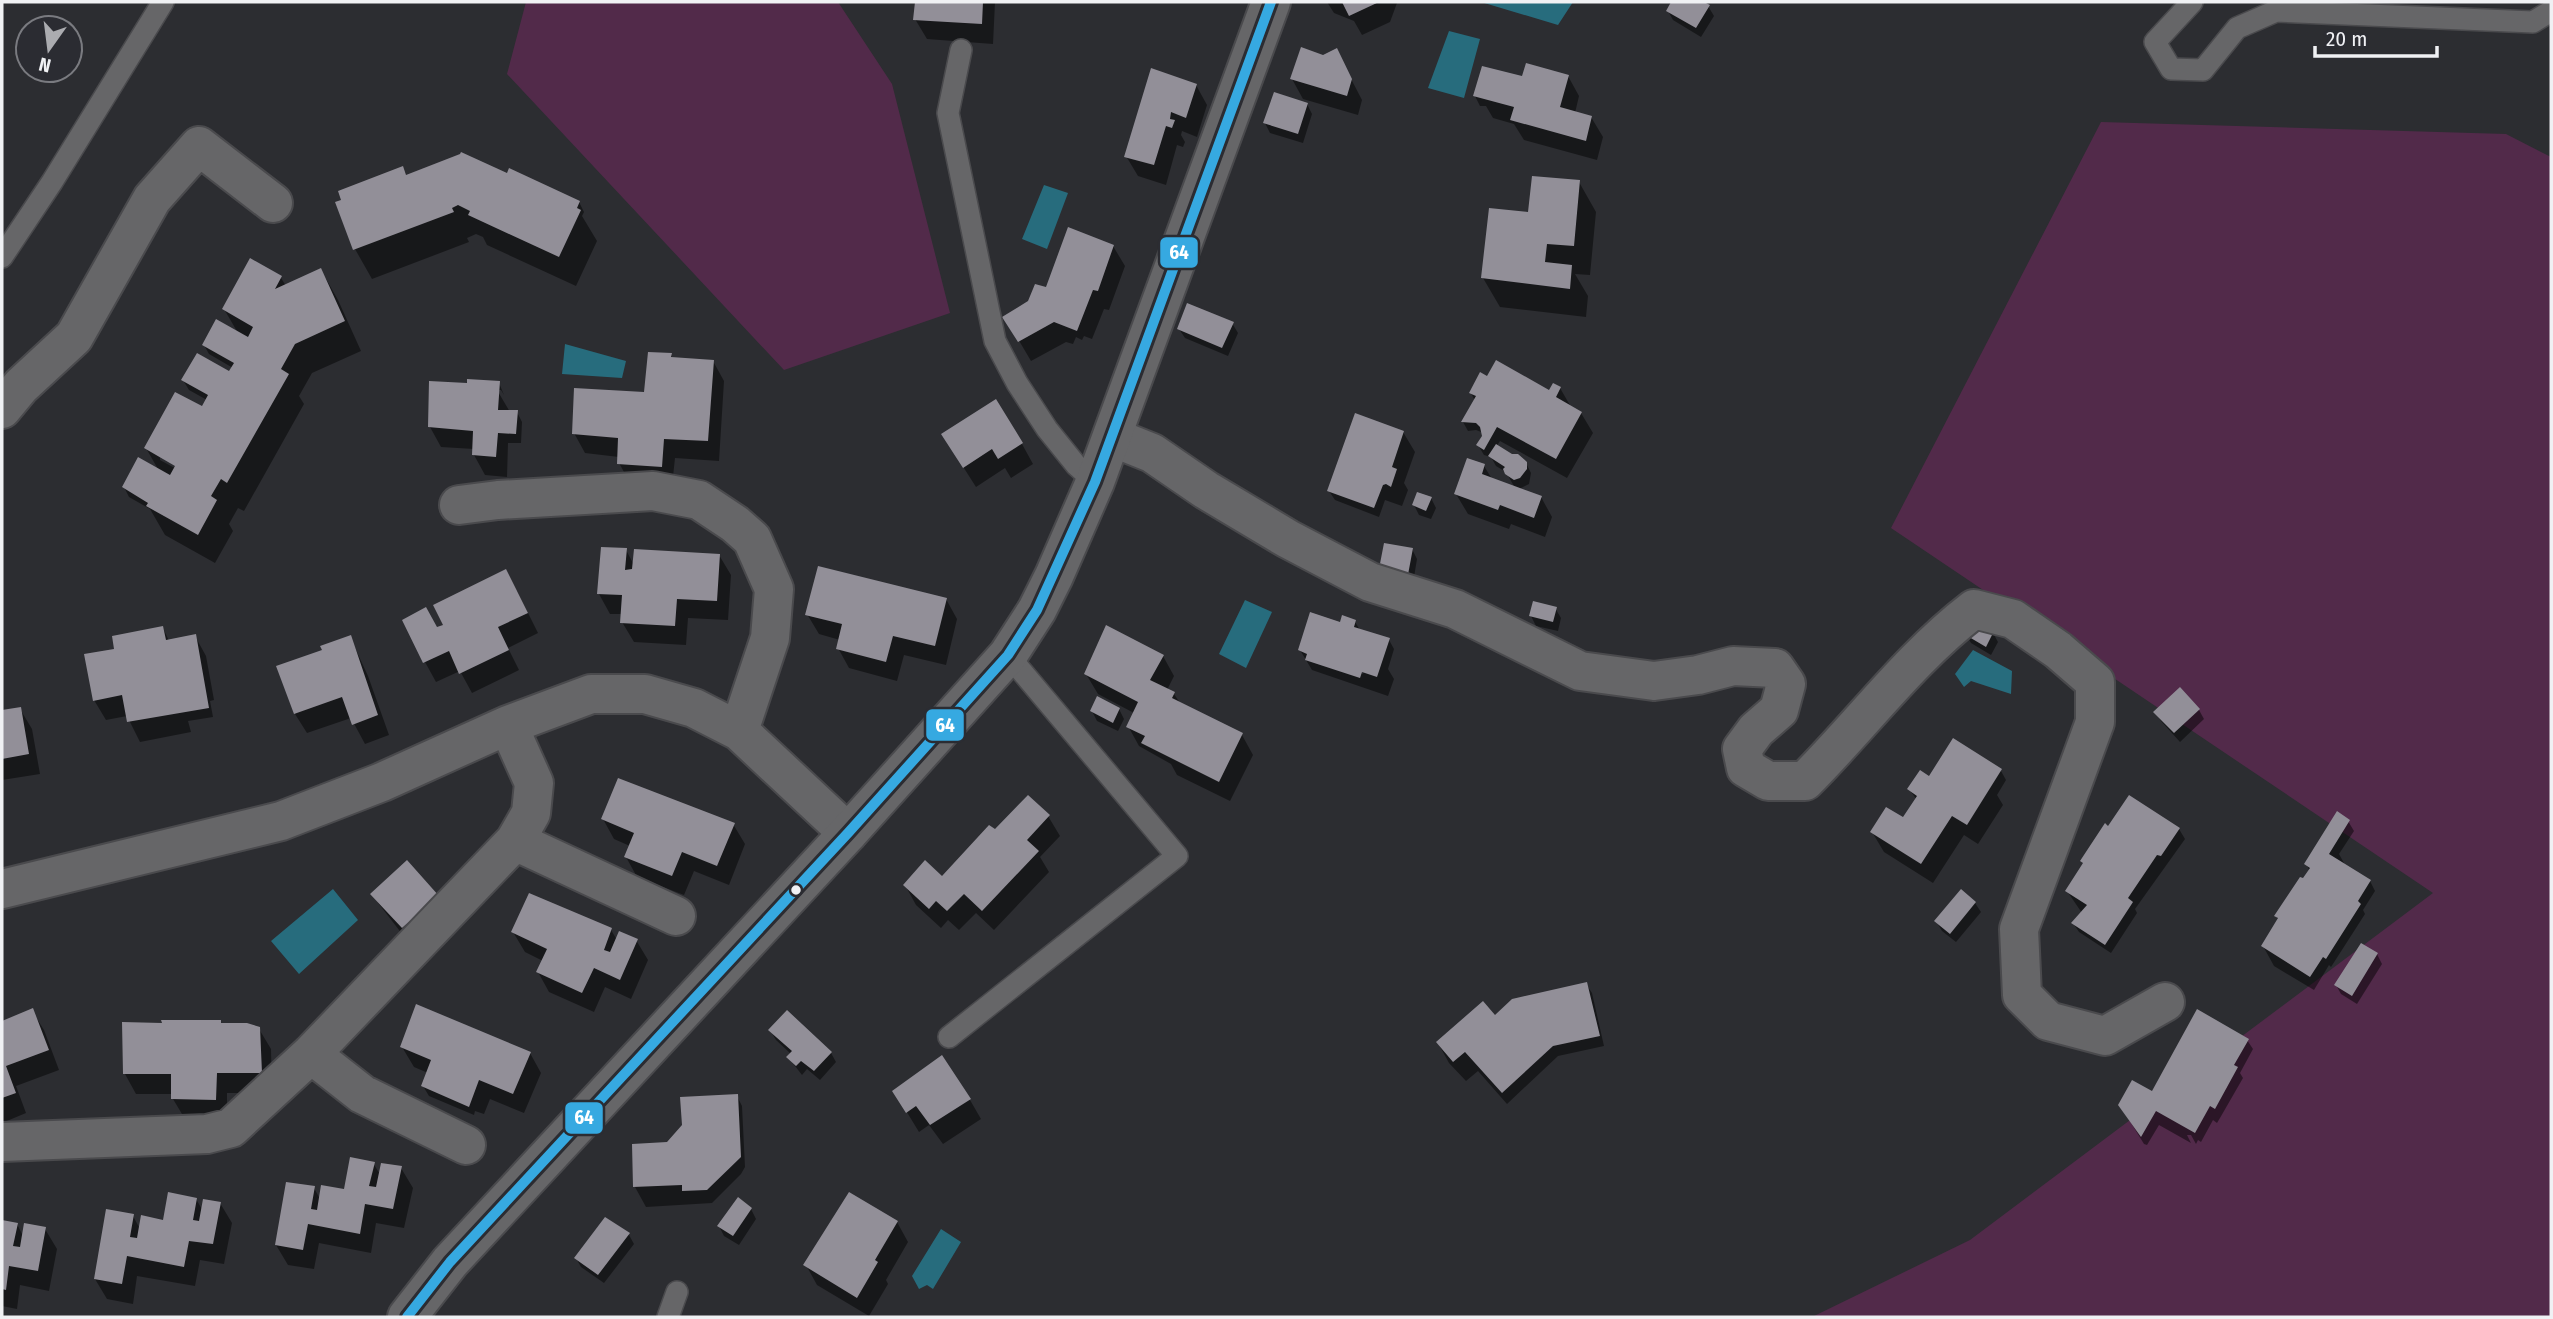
<svg xmlns="http://www.w3.org/2000/svg" width="2553" height="1319" viewBox="0 0 2553 1319" font-family="'Fira Sans Condensed',sans-serif">
<style>
.green{fill:#522a4a}
.water{fill:#276c7d}
.shadow{fill:#0007;fill-rule:evenodd}
.building{fill:#928f98}
.lines{fill:none;stroke-linecap:round;stroke-linejoin:round}
.lane-casing{stroke:#4a4a4d;stroke-width:24}
.street-casing{stroke:#4a4a4d;stroke-width:42}
.secondary-casing{stroke:#4a4a4d;stroke-width:42}
.lane{stroke:#666668;stroke-width:21}
.street{stroke:#666668;stroke-width:38}
.secondary{stroke:#666668;stroke-width:38}
.bus-1-casing{stroke:#2b2c32;stroke-width:16}
.bus-1{stroke:#36a9e1;stroke-width:10}
.bus-dot{fill:#f0f1f4;stroke:#2b2c32;stroke-width:2.5}
.line-badge{stroke:#2b2c32;stroke-width:2.5}
.badge-label{font-size:19px;text-anchor:middle;font-weight:bold;fill:#fff}
</style>
<rect width="100%" height="100%" fill="#2c2d31"/>
<path class="green" d="M526,2H838L892,84L950,313L784,370L507,74Z
M2101,122L2506,134L2551,157V1317H1812L1970,1240L2433,893L1891,528Z"/>
<path class="water" d="M1481,2H1573L1558,25Z
M1449,31L1480,39L1464,98L1428,88Z
M1044,185L1068,193L1047,249L1022,239Z
M565,344L626,361L622,378L562,374Z
M1245,600L1272,612L1246,668L1219,654Z
M1973,650L2012,671L2011,694L1971,681L1964,687L1955,674Z
M333,889L358,920L299,974L271,941Z
M941,1229L961,1242L933,1289L927,1285L919,1289L912,1276Z"/>
<path class="shadow" d="M916,2H995L993,44L927,39L915,19Z
M1327,2H1396L1397,3L1390,22L1362,35L1354,21L1334,13Z
M1673,2H1701L1708,6L1714,16L1701,37L1673,20L1668,11Z
M1336,50L1362,100L1358,115L1303,99L1292,79L1323,57Z
M1568,76L1579,96L1575,113L1591,117L1603,137L1597,160L1524,140L1514,124L1493,118L1486,106H1480L1475,96L1523,79Z
M1196,85L1207,105L1197,137L1182,131L1181,135L1185,142L1183,147L1177,145L1166,185L1138,176L1126,156Z
M1307,104L1312,114L1303,143L1270,133L1265,123Z
M504,173L579,202L584,212L582,216L597,241L576,286L487,245L483,237L476,234L467,238L469,242L372,279L355,249L337,203L407,176Z
M1579,182L1596,212L1590,275L1575,274L1588,296L1586,317L1500,307L1483,278L1530,214Z
M1113,246L1125,266L1109,310L1104,309L1092,339L1084,336L1082,340L1076,337L1073,344L1066,342L1031,361L1005,317Z
M321,270L338,300L361,351L312,373L299,396L304,404L244,511L238,508L229,524L233,531L215,563L165,535L150,509L129,497L124,487L159,471L146,448L202,410L207,400L189,390L183,380L230,373L233,368L209,354L204,345L238,333L224,309L281,278L286,286ZM160,456L184,469L182,472L160,460Z
M1232,323L1238,333L1228,356L1185,338L1179,329Z
M671,355L673,359L713,361L724,381L719,461L675,458L672,486L630,483L619,463V457L585,453L574,433L645,393Z
M499,383L504,395L501,390H497L510,412H517L522,422L521,443H508L507,477L485,475L474,455V449L441,447L430,427L469,385Z
M1560,388L1571,407L1581,413L1593,433L1567,478L1500,441L1496,447L1526,463L1531,473L1529,484L1519,489L1541,497L1552,517L1545,537L1511,524L1509,529L1468,514L1456,494L1484,466L1492,479L1515,488L1506,472L1496,466L1491,457L1484,455L1478,445L1484,433L1476,430L1468,431L1463,422L1475,401L1471,393L1549,392Z
M1403,432L1415,452L1404,483L1408,490L1402,506L1385,500L1379,517L1335,500L1329,491Z
M1022,444L1033,464L1011,478L1005,468L976,487L955,454Z
M1431,498L1436,508L1431,519L1419,515L1414,505Z
M1385,545L1412,549L1417,559L1412,589Z
M626,550L634,565L719,555L731,575L728,620L688,618L686,645L634,642L622,622L623,614H610L599,594Z
M517,591L538,633L508,648L519,670L472,693L460,671L436,682L425,662L437,629Z
M946,599L957,619L946,665L904,655L897,681L849,668L838,648L840,640L819,634L807,614Z
M1555,608L1561,618L1558,631L1536,626L1531,616Z
M1355,622L1360,630L1389,640L1394,649L1388,669L1394,679L1388,696L1312,670L1300,650L1344,625ZM1314,657L1364,671L1363,674Z
M163,628L169,641L195,636L206,656L214,700L210,701L213,717L188,721L191,732L140,742L127,716L106,720L94,700L113,651Z
M1993,633L1998,642L1991,655L1971,643L1966,634Z
M350,637L368,676L389,735L365,744L351,718L307,733L295,714Z
M1163,656L1174,676L1167,690L1174,694L1180,703L1242,735L1253,755L1230,801L1177,775L1171,764L1139,746L1128,726L1134,713L1098,694L1086,674Z
M20,709L32,729L40,774L2,780V712Z
M1119,709L1124,719L1118,731L1097,721L1092,711Z
M2199,710L2204,719L2180,742L2161,721L2155,712Z
M2001,771L2006,780L1997,795L2003,805L1978,844L1964,835L1933,883L1884,852L1872,832L1904,820L1917,800L1909,789L1928,778Z
M1048,816L1060,836L1040,857L1049,872L994,930L976,913L959,930L948,920L941,928L916,905L905,885L942,879L995,832Z
M603,819L733,824L745,844L729,885L694,871L684,895L637,877L626,857L630,846L614,839Z
M2348,821L2354,831L2339,854L2345,865L2370,881L2375,891L2363,910L2365,914L2331,967L2329,965L2314,990L2274,966L2263,946L2279,920L2276,916L2310,871L2306,864Z
M2108,828L2179,829L2185,839L2135,909L2137,913L2111,953L2079,932L2073,923L2082,913L2067,891L2084,865L2082,861Z
M372,895L438,897L414,947L399,930Z
M1975,903L1981,912L1956,942L1942,931L1936,921Z
M611,930L617,940H636L648,960L631,999L605,987L594,1012L549,992L538,972L543,961L525,952L513,932Z
M2377,954L2382,964L2357,1004L2341,994L2336,985Z
M1586,984L1592,993L1604,1046L1558,1056L1507,1104L1478,1071L1466,1081L1449,1063L1438,1043L1495,1017Z
M32,1011L44,1030L59,1070L16,1086L26,1113L2,1123V1022Z
M222,1025L259,1029L271,1049L272,1093H227V1120L185,1119L173,1099V1094H136L125,1074Z
M770,1030L831,1053L836,1062L820,1080L807,1069L802,1075L788,1057L791,1054L776,1040Z
M2247,1040L2253,1049L2240,1073L2243,1078L2220,1118L2217,1123L2213,1120L2201,1142L2198,1140L2196,1144L2191,1135H2187L2191,1143L2159,1125L2147,1145L2144,1144L2120,1105L2152,1094Z
M402,1047L530,1053L541,1073L524,1113L490,1099L484,1114L475,1111L474,1115L429,1096L423,1086L428,1073L414,1067Z
M894,1091L970,1100L981,1119L943,1144L929,1125L919,1132Z
M737,1096L742,1106L745,1167L741,1174L712,1203L646,1207L635,1187L668,1144Z
M373,1163L381,1176L401,1168L413,1188L404,1228L376,1223L371,1253L319,1243L314,1269L288,1265L276,1245L314,1188L320,1199L346,1191Z
M196,1199L203,1211L220,1203L232,1223L224,1264L200,1260L195,1286L137,1276L133,1304L107,1299L95,1279L133,1216L140,1229L164,1222Z
M751,1209L756,1219L739,1245L724,1236L719,1226Z
M606,1219L629,1235L634,1244L604,1283L581,1267L576,1258Z
M2,1222L17,1224L23,1236L45,1229L57,1249L49,1291L20,1285L17,1309L2,1306Z
M897,1222L908,1242L886,1280L888,1284L869,1316L817,1285L806,1265Z"/>
<path class="building" d="M915,2H983L982,24L913,20Z
M1342,2H1379L1349,16Z
M1671,2H1704L1710,5L1696,28L1666,11Z
M1301,47L1323,55L1337,48L1352,79L1347,96L1290,79Z
M1526,63L1569,75L1560,107L1592,116L1586,141L1510,120L1514,107L1473,96L1482,66L1522,76Z
M1151,68L1197,84L1186,118L1171,112L1170,119L1175,120L1172,128L1166,126L1154,165L1124,157Z
M1274,92L1308,103L1298,134L1263,123Z
M461,152L507,173L509,168L580,201L577,208L581,210L559,257L468,215L470,211L458,205L452,208L454,212L353,250L335,202L341,200L338,191L403,166L406,175L460,154Z
M1532,176L1580,180L1574,246L1547,244L1545,262L1572,265L1570,289L1481,278L1489,208L1528,212Z
M1068,227L1114,245L1098,291L1093,290L1077,331L1054,322L1018,342L1002,317L1028,301L1035,284L1046,287Z
M250,258L282,276L275,289L321,268L345,321L295,344L281,369L289,374L227,483L221,479L211,496L217,500L198,535L146,506L148,503L122,487L138,457L170,475L175,466L144,448L175,392L202,406L208,395L181,380L197,353L229,371L234,363L202,345L216,319L248,337L253,327L222,309Z
M1187,303L1234,322L1222,348L1177,329Z
M648,352L672,353L671,357L714,360L708,441L664,439L662,467L617,464L618,438L572,434L574,388L644,392Z
M1496,360L1549,390L1553,383L1561,387L1556,397L1582,412L1556,459L1497,427L1484,450L1476,445L1482,436L1480,427L1476,423L1461,422L1476,396L1469,393L1480,372L1487,376Z
M467,379L500,381L498,410H518L516,434L498,433L496,457L472,455L473,431L428,427L429,381L467,383Z
M996,399L1023,443L998,459L992,449L963,468L941,434Z
M1355,413L1404,431L1392,467L1397,469L1391,487L1386,484L1383,485L1374,508L1327,491Z
M1496,444L1512,454H1518L1527,462V469L1520,478L1514,480L1505,474L1503,469L1505,467L1488,456Z
M1467,458L1485,464L1482,474L1542,496L1534,518L1500,505L1498,510L1454,494Z
M1417,492L1432,497L1426,511L1412,505Z
M1384,543L1413,548L1407,580L1378,574Z
M601,547L627,548L625,570L632,569L634,549L720,554L717,601L677,599L675,626L620,623L622,595L597,594Z
M818,566L947,598L935,646L893,636L886,662L836,649L842,624L805,615Z
M506,569L528,613L498,627L509,650L459,674L449,651L423,663L402,620L426,607L437,627L443,625L433,605Z
M1533,601L1557,607L1553,622L1529,616Z
M1310,612L1340,622L1342,615L1356,620L1354,627L1390,638L1377,677L1362,672L1360,678L1305,660L1307,654L1298,650Z
M1972,619L1994,631L1986,647L1964,634Z
M1106,625L1164,655L1150,680L1175,692L1172,698L1243,733L1219,782L1141,743L1145,736L1126,727L1138,702L1084,674Z
M163,626L166,640L196,634L209,708L127,722L122,695L93,701L84,654L114,649L112,636Z
M351,635L378,715L352,725L342,697L294,714L276,666L322,650L320,646Z
M2180,687L2200,709L2174,733L2153,712Z
M1097,696L1120,708L1113,723L1090,711Z
M21,707L29,754L2,759V710Z
M1953,738L2002,769L1967,825L1952,816L1921,864L1870,832L1886,807L1903,817L1917,796L1907,789L1920,770L1929,776Z
M618,778L735,823L717,866L682,852L672,876L624,857L634,833L601,819Z
M1028,795L1050,815L1027,840L1039,851L982,911L964,894L947,911L936,901L929,909L903,885L925,860L942,876L989,825L995,829Z
M2129,795L2180,828L2161,856L2157,855L2128,898L2133,902L2105,945L2071,923L2087,905L2065,891L2083,863L2080,861L2105,823L2108,826Z
M2337,811L2350,820L2329,854L2371,880L2358,901L2361,904L2326,959L2323,957L2310,977L2261,946L2278,918L2274,916L2300,877L2303,878L2310,868L2304,864Z
M407,860L439,896L402,928L370,894Z
M1961,889L1976,902L1950,934L1934,921Z
M529,893L612,928L604,950L610,952L619,931L638,939L620,980L594,968L582,993L536,972L547,949L511,932Z
M2361,943L2378,953L2352,996L2334,985Z
M1587,982L1600,1036L1553,1046L1502,1093L1465,1052L1453,1062L1436,1042L1483,1001L1495,1015L1512,999Z
M416,1004L531,1052L513,1094L479,1080L469,1107L421,1086L431,1060L400,1047Z
M33,1008L49,1050L6,1066L16,1093L2,1098V1021Z
M2197,1009L2249,1039L2234,1065L2238,1067L2215,1109L2210,1106L2195,1133L2156,1111L2141,1137L2118,1105L2132,1080L2152,1091Z
M787,1010L832,1052L814,1071L801,1061L796,1066L786,1057L792,1051L768,1030Z
M161,1020H221V1023H247L260,1027L262,1073H217L216,1100L171,1099V1074H123L122,1022L162,1023Z
M942,1055L971,1099L930,1125L916,1106L906,1113L892,1091Z
M738,1094L741,1157L707,1190L682,1191V1185L633,1187L632,1144L667,1142L682,1125L680,1097Z
M350,1157L375,1162L369,1186L376,1187L381,1163L402,1166L393,1209L365,1204L360,1234L308,1224L303,1250L275,1245L286,1182L315,1186L311,1209L317,1210L321,1185L344,1189Z
M168,1192L197,1198L193,1220L199,1221L203,1199L221,1202L213,1244L189,1241L184,1267L127,1256L122,1284L94,1279L106,1209L134,1214L130,1237L137,1238L141,1215L163,1220Z
M849,1192L898,1221L875,1260L878,1262L857,1298L803,1265Z
M738,1197L752,1208L733,1236L717,1226Z
M605,1217L630,1233L598,1275L574,1258Z
M2,1220L18,1223L13,1246L20,1247L24,1223L46,1227L38,1271L9,1266L6,1290L2,1289Z"/>
<g class="lines">
<defs>
<path id="lane" d="M2192,2L2155,42L2171,69L2203,70L2237,28L2276,11L2533,22L2551,11
M961,50L948,113L995,341L1017,383L1047,429L1076,465L1095,482
M2,257L52,182L163,2
M949,1037L1177,856L1008,655
M668,1317L677,1292"/>
<path id="street" d="M2,409L21,386L74,337L152,199L199,146L273,203
M1112,437L1152,453L1206,490L1288,539L1370,582L1455,609L1580,671L1654,681L1698,675L1733,666L1775,668L1786,684L1779,710L1756,730L1742,749L1746,768L1768,781H1805C1862,724 1910,658 1974,609L2013,619L2058,650L2095,682V722L2019,929L2022,995L2048,1021L2105,1036L2165,1002
M459,505L498,500L653,491L699,500L735,524L752,539L774,589L770,638L739,731
M515,841L676,916
M2,889L281,821L382,782L508,725L591,694H645L694,708L739,731L848,833
M311,1054L362,1094L466,1145
M2,1142L207,1134L231,1128L311,1054L515,841L531,813L534,783L508,725"/>
<path id="secondary" d="M407,1317L450,1262L848,833L1008,655L1037,610L1054,576L1095,482L1271,2"/>
</defs>
<use href="#lane" class="lane-casing"/>
<use href="#street" class="street-casing"/>
<use href="#secondary" class="secondary-casing"/>
<use href="#lane" class="lane"/>
<use href="#street" class="street"/>
<use href="#secondary" class="secondary"/>
<defs>
<path id="bus-1" d="M407,1317L450,1262L848,833L1008,655L1037,610L1095,482L1271,2"/>
</defs>
<use href="#bus-1" class="bus-1-casing"/>
<use href="#bus-1" class="bus-1"/>
</g>
<circle class="bus-dot" cx="796" cy="890" r="6"/>
<g class="line-badge">
<rect x="1159" y="236" width="40" height="33" rx="7" fill="#36a9e1"/>
<rect x="925" y="708" width="40" height="34" rx="7" fill="#36a9e1"/>
<rect x="564" y="1101" width="40" height="34" rx="7" fill="#36a9e1"/>
</g>
<g class="badge-label">
<text x="1179" y="259">64</text>
<text x="945" y="732">64</text>
<text x="584" y="1124">64</text>
</g>
<rect width="2553" height="1319" fill="none" stroke="#f0f1f4" stroke-width="7"/>
<g transform="translate(49 49) rotate(194)"><circle r="33" fill="#2b2c32" stroke="#7a7b80" stroke-width="2"/>
<path d="M0-5L12 26L0 18L-12 26Z" fill="#abacb0"/>
<text y="-10" font-size="19" font-weight="bold" text-anchor="middle" fill="#f0f1f4">N</text>
</g>
<path d="M2315 46v10h122v-10" fill="none" stroke="#f0f1f4" stroke-width="3.5"/>
<text x="2326" y="46" font-size="21" fill="#f0f1f4" stroke="#2b2c32" stroke-width="5" paint-order="stroke">20 m</text>
</svg>
